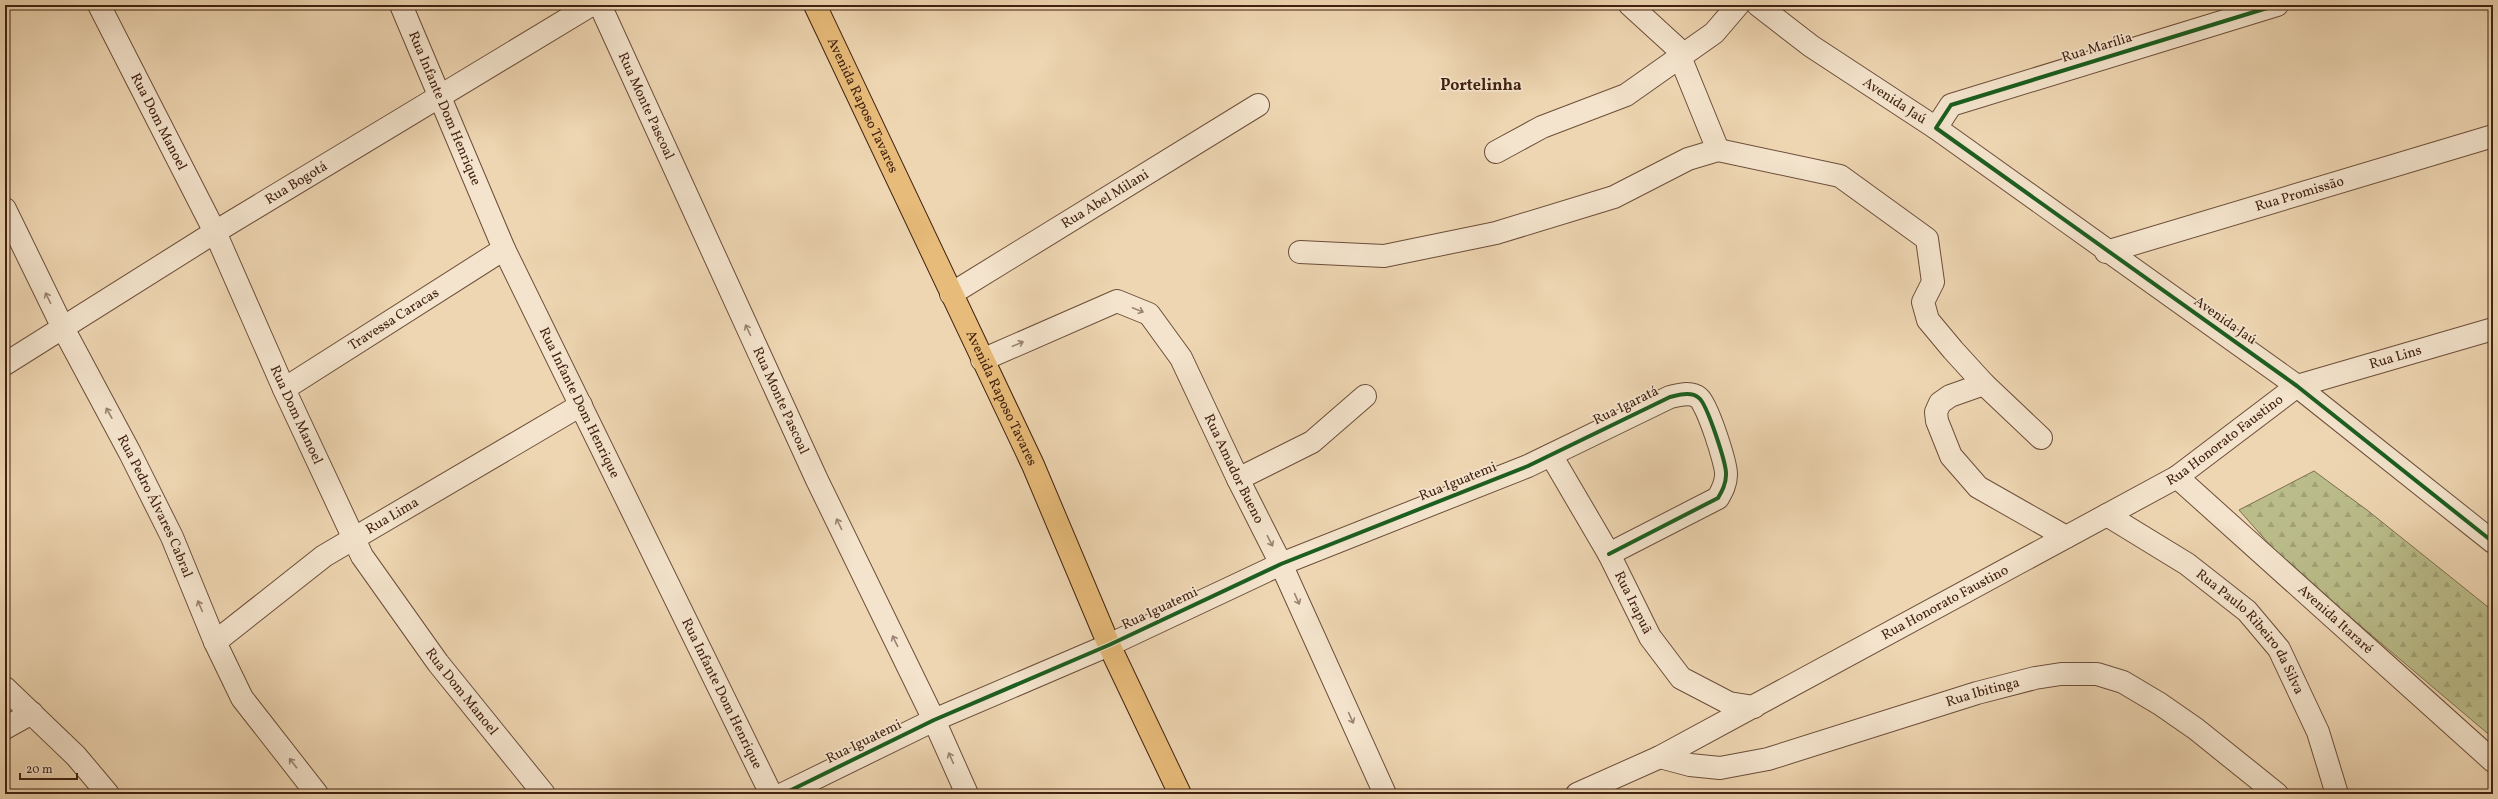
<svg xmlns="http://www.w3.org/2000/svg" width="2498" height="799" viewBox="0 0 2498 799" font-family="Vollkorn,serif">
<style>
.forest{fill:url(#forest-firs);stroke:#7e6f4e}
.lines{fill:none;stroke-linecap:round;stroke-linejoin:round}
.minor-casing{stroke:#6c4e39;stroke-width:24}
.major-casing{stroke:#412111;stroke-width:24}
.minor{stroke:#f4e4cd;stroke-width:22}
.major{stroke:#e7bb79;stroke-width:22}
.cycleway-casing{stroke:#f4e4cd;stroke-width:6}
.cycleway{stroke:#1b5e20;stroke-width:4}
.oneway{stroke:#9a826f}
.labels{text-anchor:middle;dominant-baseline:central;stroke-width:3.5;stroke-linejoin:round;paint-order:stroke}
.street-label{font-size:14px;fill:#412111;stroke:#f4e4cd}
.quarter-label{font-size:16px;font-weight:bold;fill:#412111;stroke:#f4e4cd}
</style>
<defs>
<pattern id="forest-firs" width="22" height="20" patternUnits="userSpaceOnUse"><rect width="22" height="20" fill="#babd8a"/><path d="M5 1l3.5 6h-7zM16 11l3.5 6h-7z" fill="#a1a276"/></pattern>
</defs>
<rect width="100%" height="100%" fill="#eed6b2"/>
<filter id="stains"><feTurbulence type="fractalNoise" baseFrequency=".005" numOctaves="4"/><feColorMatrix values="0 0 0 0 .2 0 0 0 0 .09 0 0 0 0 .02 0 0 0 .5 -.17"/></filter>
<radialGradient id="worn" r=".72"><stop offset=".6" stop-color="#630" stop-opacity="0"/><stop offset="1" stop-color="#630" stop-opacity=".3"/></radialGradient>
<path class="forest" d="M2314,471L2367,510L2493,611V738L2285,562L2239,510Z"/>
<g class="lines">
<defs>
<g id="minor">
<path id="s1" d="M99,5L215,232L284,389L362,556L438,663L544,794"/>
<path id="s2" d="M401,5L504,249L771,794"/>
<path id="s3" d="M600,5L817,480L934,720L967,794"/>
<path d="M1630,5L1676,47L1718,150"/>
<path id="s4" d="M1758,5L1811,46L1936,128L2297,386L2493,542"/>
<path d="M1936,128L1951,105L2277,5"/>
<path d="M1496,152L1542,127L1626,95L1714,33L1738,5"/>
<path id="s5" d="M5,209L63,328L130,453L172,537L215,642L242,698L317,794"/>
<path d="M1300,252L1384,256L1496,233L1614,197L1688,159L1718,150L1840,176L1927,239L1933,282L1923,302L1928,320L1953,350L1984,384L2041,438"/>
<path id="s6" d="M2106,252L2493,136"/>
<path id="s7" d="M951,294L1258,105"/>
<path id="s8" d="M982,360L1117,301L1149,314L1181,358L1238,479L1281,564L1385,794"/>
<path id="s9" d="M5,364L215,232L591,5"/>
<path d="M1984,384L1950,396L1940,403L1936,412L1937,421L1951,456L1978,487L2066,537"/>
<path id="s10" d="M284,389L504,249"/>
<path id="s11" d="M1551,455L1609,554L1650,637L1681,678L1729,703L1754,707"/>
<path id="s12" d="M2177,477L2493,761"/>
<path d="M1238,479L1312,442L1365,396"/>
<path id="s13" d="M2107,515L2187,564L2247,611L2279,649L2318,732L2337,794"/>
<path id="s14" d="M215,642L324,556L581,405"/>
<path d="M5,688L76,756L108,794"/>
<path d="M5,728L32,713"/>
<path id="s15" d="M1660,757L1690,765L1720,768L1768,759L1977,693L2035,678L2061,674H2097L2123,682L2160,704L2196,729L2277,794"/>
<path d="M783,794L934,720L1109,645L1281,564L1528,466L1670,397C1679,395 1691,391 1699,398C1707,404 1727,465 1726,475C1726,484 1722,491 1718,498L1609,554"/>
<path id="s16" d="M1577,794L1660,757L2177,477L2297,386L2493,329"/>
</g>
<g id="major">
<path id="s17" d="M815,5L1033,465L1109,645L1180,794"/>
</g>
</defs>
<use href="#minor" class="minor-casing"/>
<use href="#major" class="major-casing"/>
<use href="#minor" class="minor"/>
<use href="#major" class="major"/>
<defs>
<path id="cycleway" d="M2277,5L1951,105L1936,128L2297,386L2493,542
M783,794L934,720L1109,645L1281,564L1528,466L1670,397C1679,395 1691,391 1699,398C1707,404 1727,465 1726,475C1726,484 1722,491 1718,498L1609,554"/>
</defs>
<use href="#cycleway" class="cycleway-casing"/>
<use href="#cycleway" class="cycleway"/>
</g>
<defs><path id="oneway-shaft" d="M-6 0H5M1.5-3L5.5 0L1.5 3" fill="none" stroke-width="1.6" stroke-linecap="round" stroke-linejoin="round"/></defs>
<g class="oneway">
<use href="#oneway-shaft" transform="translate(48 298) rotate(-116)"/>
<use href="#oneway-shaft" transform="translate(1138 310) rotate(22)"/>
<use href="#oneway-shaft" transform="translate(748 330) rotate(-115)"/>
<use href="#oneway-shaft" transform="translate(1018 344) rotate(-23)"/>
<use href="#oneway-shaft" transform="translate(109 413) rotate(-119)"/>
<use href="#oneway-shaft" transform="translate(839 524) rotate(-116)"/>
<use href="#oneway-shaft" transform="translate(1270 541) rotate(63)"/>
<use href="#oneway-shaft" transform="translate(1297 599) rotate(66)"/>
<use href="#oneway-shaft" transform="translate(200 606) rotate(-113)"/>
<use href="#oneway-shaft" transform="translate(895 641) rotate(-116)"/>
<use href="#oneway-shaft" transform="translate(1351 718) rotate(66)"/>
<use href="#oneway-shaft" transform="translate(951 758) rotate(-114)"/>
<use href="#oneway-shaft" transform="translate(293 763) rotate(-128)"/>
</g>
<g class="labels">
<g class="street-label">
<text transform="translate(2097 48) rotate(-17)">Rua Marília</text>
<text stroke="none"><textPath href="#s4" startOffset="167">Avenida Jaú</textPath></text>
<text stroke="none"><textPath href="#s17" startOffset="111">Avenida Raposo Tavares</textPath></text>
<text stroke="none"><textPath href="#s3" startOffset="111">Rua Monte Pascoal</textPath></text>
<text stroke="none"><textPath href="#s2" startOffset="112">Rua Infante Dom Henrique</textPath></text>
<text stroke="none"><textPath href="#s1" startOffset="131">Rua Dom Manoel</textPath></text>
<text stroke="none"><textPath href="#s9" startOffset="343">Rua Bogotá</textPath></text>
<text stroke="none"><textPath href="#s6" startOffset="202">Rua Promissão</textPath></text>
<text stroke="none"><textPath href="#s7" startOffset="181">Rua Abel Milani</textPath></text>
<text stroke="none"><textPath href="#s10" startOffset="130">Travessa Caracas</textPath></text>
<text transform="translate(2225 321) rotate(35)">Avenida Jaú</text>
<text stroke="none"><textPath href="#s16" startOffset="932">Rua Lins</textPath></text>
<text stroke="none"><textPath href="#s17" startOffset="435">Avenida Raposo Tavares</textPath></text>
<text stroke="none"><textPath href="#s3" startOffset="435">Rua Monte Pascoal</textPath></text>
<text stroke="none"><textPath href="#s2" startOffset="436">Rua Infante Dom Henrique</textPath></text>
<text transform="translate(1626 406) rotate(-26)">Rua Igaratá</text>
<text stroke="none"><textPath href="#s1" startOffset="455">Rua Dom Manoel</textPath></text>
<text stroke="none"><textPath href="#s16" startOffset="739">Rua Honorato Faustino</textPath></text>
<text stroke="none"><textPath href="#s8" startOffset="359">Rua Amador Bueno</textPath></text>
<text transform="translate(1458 482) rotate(-22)">Rua Iguatemi</text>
<text stroke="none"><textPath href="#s5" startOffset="333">Rua Pedro Álvares Cabral</textPath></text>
<text stroke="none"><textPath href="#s14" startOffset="218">Rua Lima</textPath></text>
<text stroke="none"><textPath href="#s11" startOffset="169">Rua Irapuã</textPath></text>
<text stroke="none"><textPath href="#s16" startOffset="415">Rua Honorato Faustino</textPath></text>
<text transform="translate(1160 609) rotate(-25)">Rua Iguatemi</text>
<text stroke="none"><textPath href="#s12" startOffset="213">Avenida Itararé</textPath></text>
<text stroke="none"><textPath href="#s13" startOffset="188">Rua Paulo Ribeiro da Silva</textPath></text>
<text stroke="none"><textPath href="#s1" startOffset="779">Rua Dom Manoel</textPath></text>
<text stroke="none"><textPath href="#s2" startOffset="760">Rua Infante Dom Henrique</textPath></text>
<text stroke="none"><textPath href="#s15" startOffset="335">Rua Ibitinga</textPath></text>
<text transform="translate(864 742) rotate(-26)">Rua Iguatemi</text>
</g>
<g class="quarter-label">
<text x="1481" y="86">Portelinha</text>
</g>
</g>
<rect width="2498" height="799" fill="none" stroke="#eed6b2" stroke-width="20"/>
<rect x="6" y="6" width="2486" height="787" fill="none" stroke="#412111" stroke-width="2"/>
<rect x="10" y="10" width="2478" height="779" fill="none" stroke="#412111"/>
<path d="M20 773v6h57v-6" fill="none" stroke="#412111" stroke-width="2"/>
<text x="26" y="773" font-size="12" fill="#412111" stroke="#f4e4cd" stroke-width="3" paint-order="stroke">20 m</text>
<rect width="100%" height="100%" filter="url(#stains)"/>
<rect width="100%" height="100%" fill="url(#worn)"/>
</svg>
